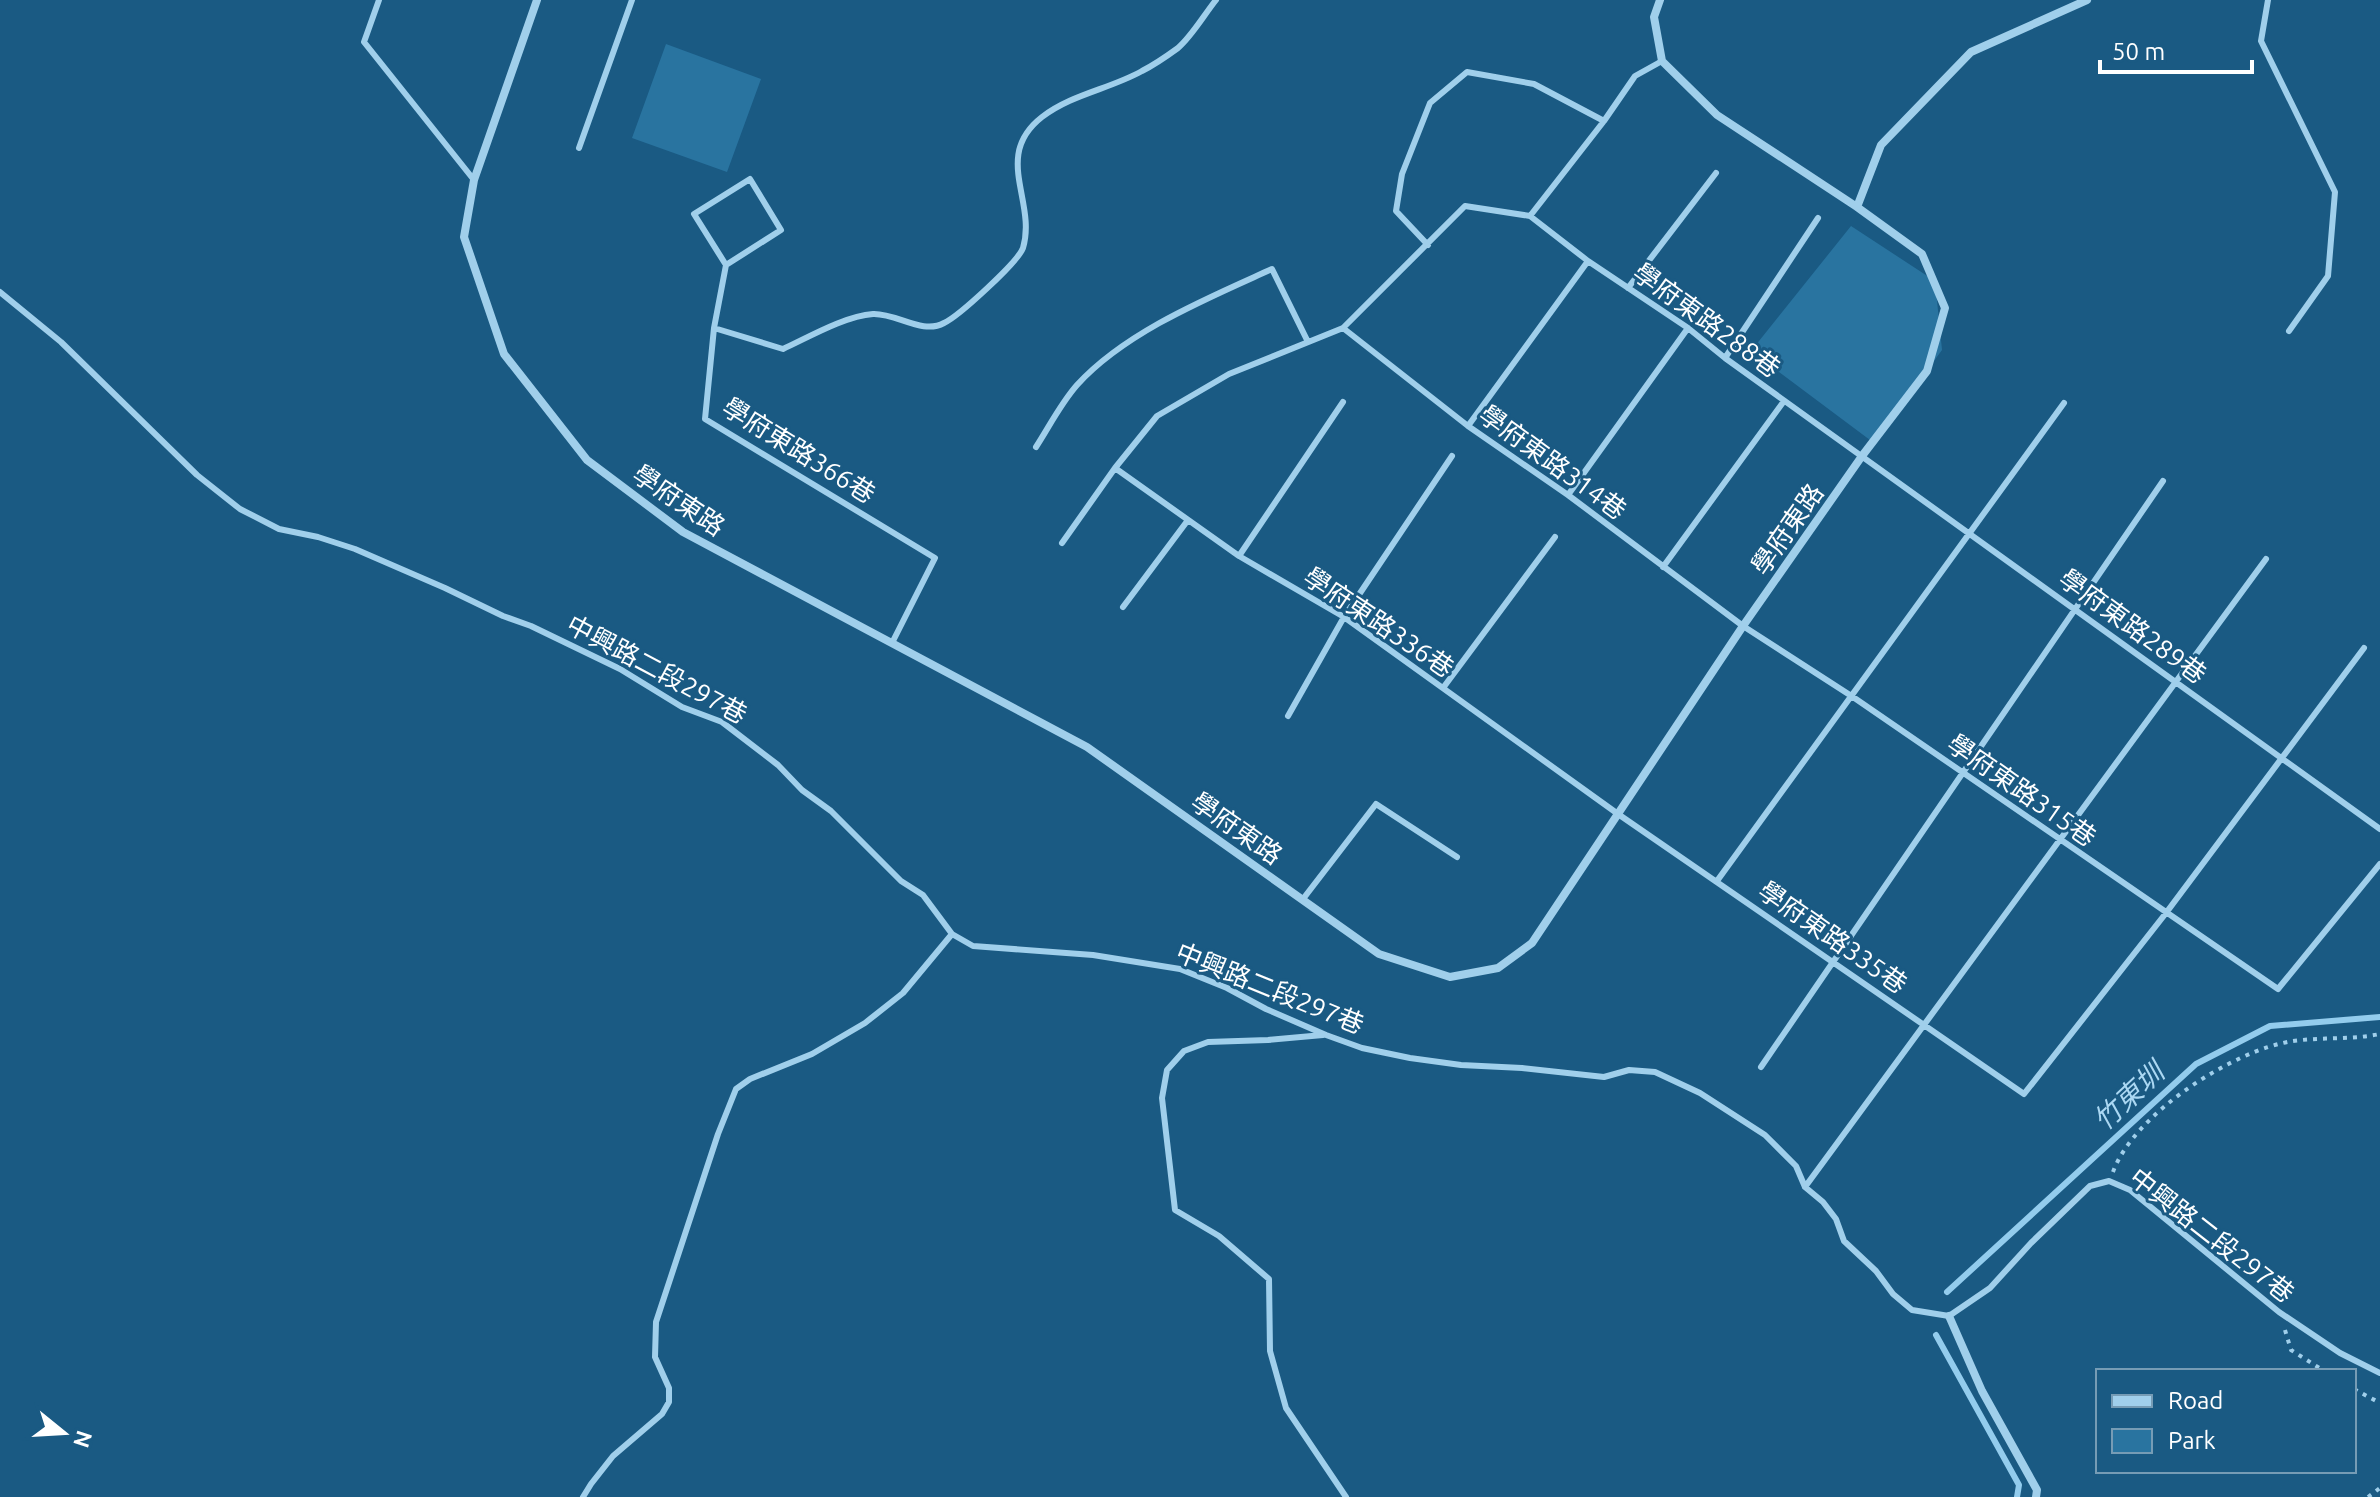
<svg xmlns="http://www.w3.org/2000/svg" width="2380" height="1497" viewBox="0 0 2380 1497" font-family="Ubuntu,'Noto Sans TC',sans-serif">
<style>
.green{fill:#2974a0}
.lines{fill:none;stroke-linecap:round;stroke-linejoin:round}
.stream{stroke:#93cced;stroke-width:6}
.path{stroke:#a0cfeb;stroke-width:4;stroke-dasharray:4 6;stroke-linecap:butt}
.service{stroke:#a0cfeb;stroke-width:6}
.minor{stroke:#a0cfeb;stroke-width:8}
.labels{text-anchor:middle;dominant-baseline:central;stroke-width:6;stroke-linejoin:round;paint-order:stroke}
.street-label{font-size:26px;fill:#fff;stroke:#1a5a83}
.water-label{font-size:28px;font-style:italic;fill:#abd8f3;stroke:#1a5a83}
</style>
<rect width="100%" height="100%" fill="#1a5a83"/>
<path class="green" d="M666,44L761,79L727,172L632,138Z
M1851,226L1935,281L1942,350L1874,443L1751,351Z"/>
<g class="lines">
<path class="stream" d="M1947,1292L2196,1064L2270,1026L2380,1017
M1936,1335L2019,1485L2017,1497"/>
<path class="path" d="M2113,1172C2134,1114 2233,1050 2293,1041C2322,1037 2351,1040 2380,1034
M2285,1330L2291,1350L2324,1371
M2354,1389L2380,1403
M2368,1497L2380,1488"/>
<path class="service" d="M379,0L364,42L474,180
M2268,0L2261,41L2335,192L2328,276L2289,331
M579,148L632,0
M1530,216L1604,121L1635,76L1662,61
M1428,245L1396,211L1402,174L1430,103L1467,72L1534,84L1604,121
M1628,288L1716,173
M0,292L61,342L197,475L240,509L279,529L318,537L355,549L445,588L503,616L531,626L620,669L682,707L722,722L778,765L802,790L831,811L901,881L923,895L952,934L973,946L1093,955L1180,969L1227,988L1266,1009L1326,1035L1362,1048L1410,1058L1461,1065L1522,1068L1604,1077L1629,1070L1655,1072L1700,1093L1765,1135L1796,1166L1805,1187L1823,1202L1836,1219L1844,1241L1876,1271L1893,1294L1912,1310L1949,1316L1990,1288L2031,1243L2090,1186L2109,1181L2130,1190L2279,1312L2340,1353L2380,1373
M714,328L726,265L781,230L750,179L694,214L726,265
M1343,328L1468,426L1568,495L1743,626L1853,697L2278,989L2380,864
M1725,358L1818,218
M1468,426L1588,261
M1036,447C1049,427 1061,403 1077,385C1125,332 1208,298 1272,269L1308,342
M1115,468L1239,556L1344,617L1618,814L2024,1094L2166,913L2364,648
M1568,495L1688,328
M1062,543L1115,468L1157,416L1229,374L1343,328L1465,206L1530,216L1588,261L1688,328L1725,358L2380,829
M1239,556L1343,402
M1663,567L1784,401
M1123,607L1188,520
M892,643L935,558L705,419L714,328L783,349C809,337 845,316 873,314C897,313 922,335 944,323C959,316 1018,262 1023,248C1037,201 992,156 1042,117C1072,94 1110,89 1142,71C1154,65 1167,56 1178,48C1192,36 1204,15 1216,0
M1443,688L1555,537
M1288,716L1344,617L1452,456
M1717,881L2064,403
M1303,899L1376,804L1457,857
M1323,1035L1268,1040L1208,1042L1184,1051L1167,1070L1162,1098L1175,1210L1219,1236L1269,1279L1270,1351L1286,1408L1346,1497
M1761,1067L2163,481
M1805,1187L2266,559
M583,1497L591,1484L613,1456L662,1414L669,1402V1388L655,1357L656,1322L718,1134L736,1089L750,1079L812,1054L865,1023L903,993L952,934"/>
<path class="minor" d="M537,0L474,180L464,237L504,354L587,460L683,532L1087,747L1379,954L1450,977L1498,968L1532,943L1743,626L1862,456L1927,371L1945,308L1922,254L1857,207
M1660,0L1654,17L1662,61L1717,115L1857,207L1881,145L1971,52L2087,0
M1949,1316L1982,1391L2037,1490L2036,1497"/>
</g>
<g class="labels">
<g class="street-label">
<text transform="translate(1707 320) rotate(36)">學府東路288巷</text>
<text transform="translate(799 450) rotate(32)">學府東路366巷</text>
<text transform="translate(1553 462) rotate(36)">學府東路314巷</text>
<text transform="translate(679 500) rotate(34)">學府東路</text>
<text transform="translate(1787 529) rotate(-55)">學府東路</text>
<text transform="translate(1379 622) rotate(34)">學府東路336巷</text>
<text transform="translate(2133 626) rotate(36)">學府東路289巷</text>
<text transform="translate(657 669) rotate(28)">中興路二段297巷</text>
<text transform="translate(2022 790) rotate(35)">學府東路315巷</text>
<text transform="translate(1237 828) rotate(35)">學府東路</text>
<text transform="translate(1833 937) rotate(35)">學府東路335巷</text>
<text transform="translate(1270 988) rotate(22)">中興路二段297巷</text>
<text transform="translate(2212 1235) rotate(38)">中興路二段297巷</text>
</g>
<g class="water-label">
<text transform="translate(2128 1096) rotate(-43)">竹東圳</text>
</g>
</g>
<rect x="2096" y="1369" width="260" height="104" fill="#1a5a83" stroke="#769cb5" stroke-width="2"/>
<rect x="2112" y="1395" width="40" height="12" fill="#a0cfeb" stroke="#769cb5" stroke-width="2"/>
<text x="2168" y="1409" font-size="24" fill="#ffffff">Road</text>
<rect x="2112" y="1429" width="40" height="24" fill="#2974a0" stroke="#769cb5" stroke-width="2"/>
<text x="2168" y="1449" font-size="24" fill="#ffffff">Park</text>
<g transform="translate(64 1433) rotate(108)" stroke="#1a5a83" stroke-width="6" paint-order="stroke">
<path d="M0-6L14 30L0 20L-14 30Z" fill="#ffffff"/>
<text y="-12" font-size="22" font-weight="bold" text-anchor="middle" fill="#ffffff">N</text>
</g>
<path d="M2100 60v12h152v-12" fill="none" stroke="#ffffff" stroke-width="4"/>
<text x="2112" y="60" font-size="24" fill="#ffffff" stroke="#1a5a83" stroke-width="6" paint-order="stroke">50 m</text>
</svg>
